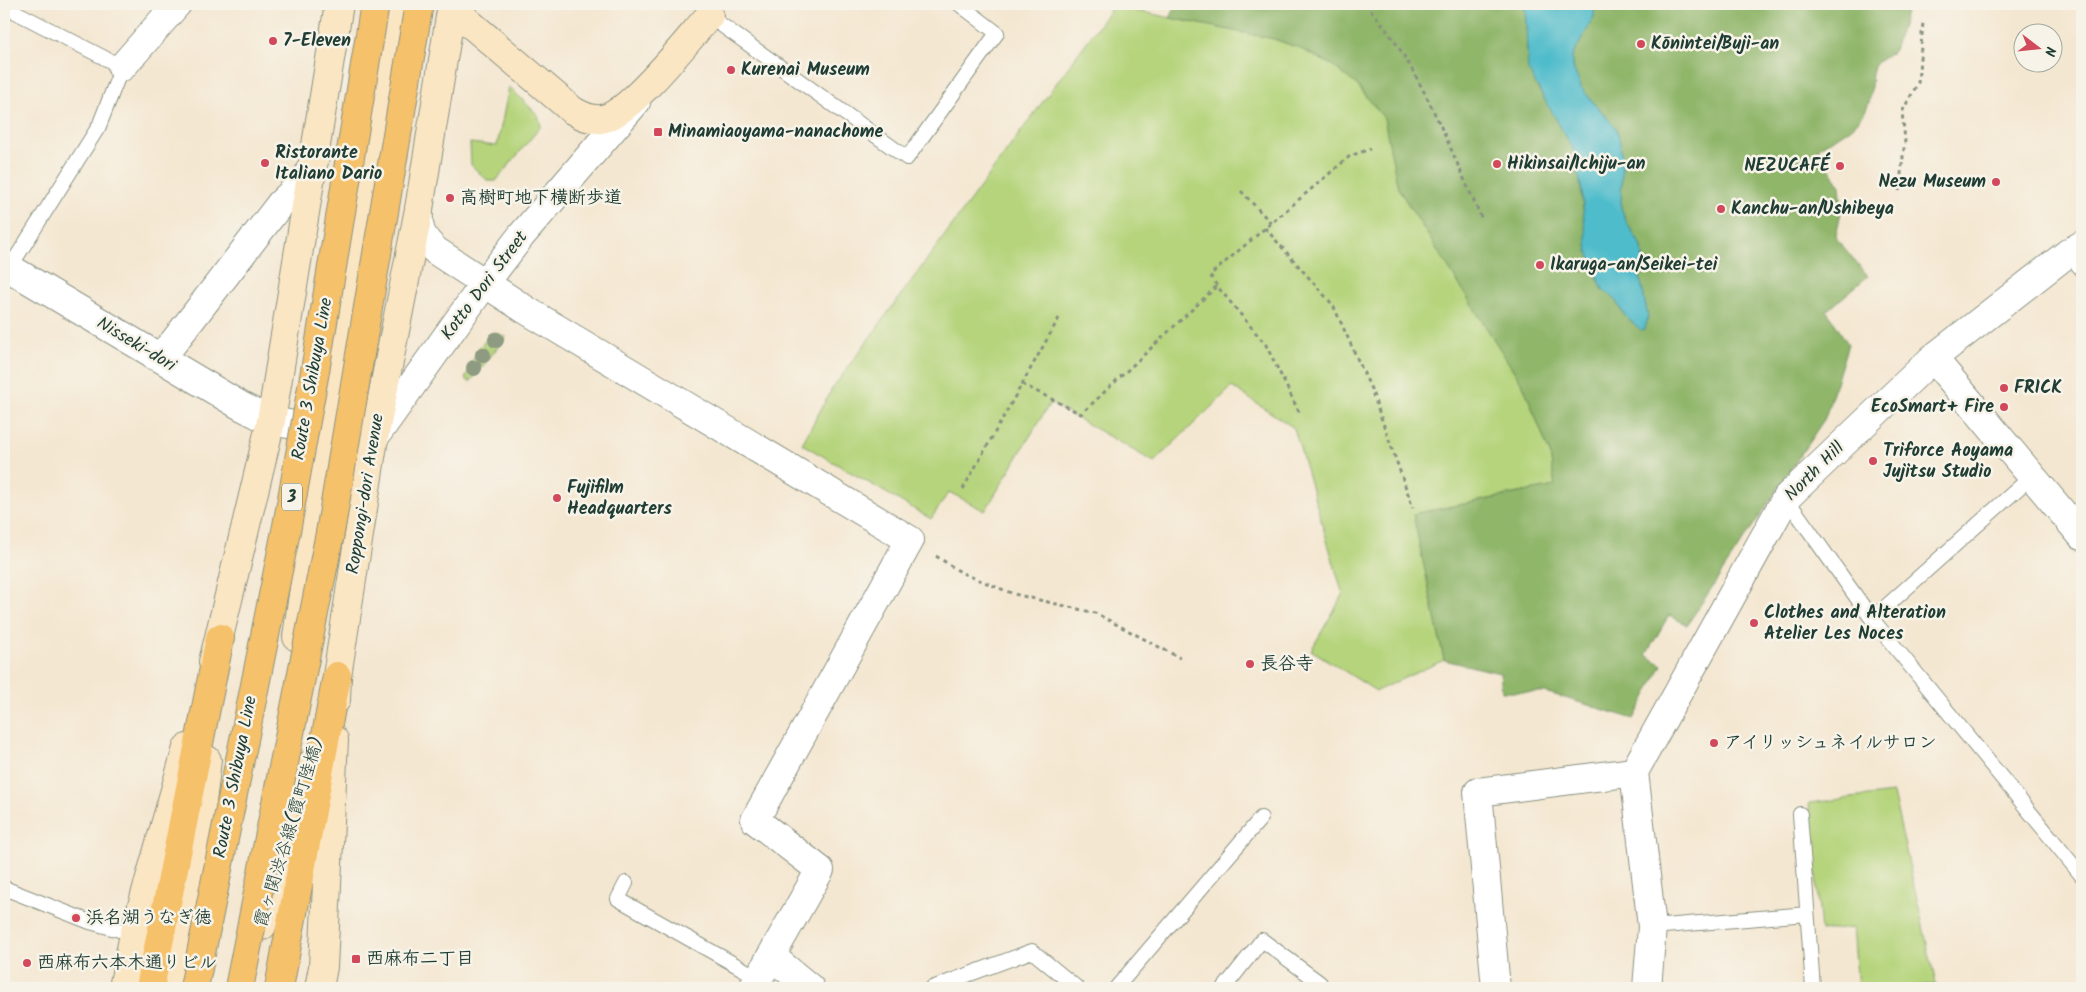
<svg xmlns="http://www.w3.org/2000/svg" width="2086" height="992" viewBox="0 0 2086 992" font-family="Kalam,'Klee One',sans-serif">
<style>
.green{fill:#b5d47b;stroke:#6a8858}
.forest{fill:#90b66b;stroke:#587a50}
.water{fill:#50bccb;stroke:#387c80}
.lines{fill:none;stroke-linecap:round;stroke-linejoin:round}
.service-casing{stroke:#8a9282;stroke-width:16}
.minor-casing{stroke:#8a9282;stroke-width:30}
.tertiary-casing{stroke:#8a9282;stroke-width:30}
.secondary-casing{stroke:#8a9282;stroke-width:30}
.motorway-casing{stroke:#8a9282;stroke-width:30}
.path{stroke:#8a9282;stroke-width:3;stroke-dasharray:4 4;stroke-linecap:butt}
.service{stroke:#fff;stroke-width:14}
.minor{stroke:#fff;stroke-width:28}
.tertiary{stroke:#fff;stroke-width:28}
.secondary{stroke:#fbe6c4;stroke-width:28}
.motorway{stroke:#f5c16b;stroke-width:28}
.motorway-bridge-casing{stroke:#8a9282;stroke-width:30;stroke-linecap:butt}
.motorway-bridge{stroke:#f5c16b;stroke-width:28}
.tree{fill:#8f9a82}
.poi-dot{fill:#d1495b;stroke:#f7f3e8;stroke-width:2}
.labels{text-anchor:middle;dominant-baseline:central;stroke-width:5;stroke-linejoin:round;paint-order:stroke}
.shield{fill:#f7f3e8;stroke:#60746a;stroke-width:1}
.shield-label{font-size:16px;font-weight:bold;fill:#1f3d34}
.poi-label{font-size:18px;font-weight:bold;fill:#1f3d34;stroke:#f7f3e8;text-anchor:start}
.street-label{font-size:18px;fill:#1f3d34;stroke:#f7f3e8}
</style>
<rect width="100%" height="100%" fill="#f7f3e8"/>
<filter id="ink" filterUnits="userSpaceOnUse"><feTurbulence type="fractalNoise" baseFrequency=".02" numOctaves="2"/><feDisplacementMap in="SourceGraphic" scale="10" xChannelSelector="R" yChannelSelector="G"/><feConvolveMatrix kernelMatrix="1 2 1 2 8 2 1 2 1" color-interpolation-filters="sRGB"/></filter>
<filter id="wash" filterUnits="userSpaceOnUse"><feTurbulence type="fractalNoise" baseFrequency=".0096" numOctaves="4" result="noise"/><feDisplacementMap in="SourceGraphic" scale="20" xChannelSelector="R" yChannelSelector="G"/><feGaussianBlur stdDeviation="1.12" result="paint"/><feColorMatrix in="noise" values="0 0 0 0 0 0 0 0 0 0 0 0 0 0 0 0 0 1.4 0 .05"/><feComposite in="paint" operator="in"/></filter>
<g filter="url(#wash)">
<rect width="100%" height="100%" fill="#f4e7d1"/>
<path class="green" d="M1113,6L1274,39L1299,48L1332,65L1357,85L1384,118L1398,188L1524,387L1550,454L1555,486L1413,514L1444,660L1376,691L1311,650L1343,595L1294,428L1232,387L1154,462L1050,403L985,511L949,492L931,519L802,444L832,389Z
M509,87L538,115L541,126L496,181H488L471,165L470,143L497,146Z
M493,332L506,337L470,382L465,379L478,349Z
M1893,793L1936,984L1897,988H1858L1853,928L1821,931L1809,803Z"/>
<path class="forest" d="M1177,4H1526L1527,51L1537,87L1564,131L1573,149L1578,164L1588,252L1603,290L1613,297L1626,317H1648L1640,277L1643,260L1642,247L1628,225L1621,208L1622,157L1616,128L1582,89L1572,65V57L1594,17L1595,4H1909L1894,50C1889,57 1878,59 1874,67C1870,76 1872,88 1870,98C1865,125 1839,135 1818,148L1840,186L1842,208L1836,235L1837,239L1868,276L1827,311L1848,344L1825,418L1687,625L1669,615L1646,655L1662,665L1634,719L1545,692H1502L1500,673L1444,660L1413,514L1555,486L1550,454L1524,387L1398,188L1384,118L1357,85L1332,65L1299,48L1274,39L1170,18Z"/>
<path class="water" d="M1525,4H1595L1594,17L1572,57V65L1582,89L1616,128L1619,136L1622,157L1621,208L1628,225L1642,247L1643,260L1640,277L1648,317L1645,329L1641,330L1626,317L1613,297L1603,290L1596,274L1588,252L1584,220L1582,191L1573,149L1528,70Z"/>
</g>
<g filter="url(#ink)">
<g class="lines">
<defs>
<path id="service" d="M4,6L122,67L99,126L9,269
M709,16L907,158L997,33L959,4
M2068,253L2082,270
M1786,498L1872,619L2082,876
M1872,619L2032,476
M1800,814L1813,988
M626,883L618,899L759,978
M4,888L90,922L134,934
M1652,927L1807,914
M932,988L1032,951L1077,988
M1116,988L1261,818
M1224,988L1262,940L1320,983"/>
<path id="minor" d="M122,67L177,4
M419,209C418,230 420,236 436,251L526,310L910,540L755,820L820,870L753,988
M4,265L241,406L271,421
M155,356L165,351L173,343L281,203L307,178L314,161
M1933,358L2082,536
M1634,772L1786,498L1933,358L2068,253L2082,245
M1634,772L1652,927L1647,988
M771,956L810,988
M1496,988L1478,792L1634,772"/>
<path id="tertiary" d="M271,421L328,431
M371,437L374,438L485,283L521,236L636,102"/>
<path id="secondary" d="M458,4L462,15L467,21L572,110C580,115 591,120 601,119C629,116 689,38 709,16
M297,637L326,430L397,4
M213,662L271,421L339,4
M336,700L337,676L374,438L419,209L452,4
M262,926L311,764
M123,988L134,934L187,748
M172,988L196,853L207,760
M319,988L323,967L334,740"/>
<path id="motorway" d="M150,988L220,638
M279,988L337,676"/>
</defs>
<use href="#service" class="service-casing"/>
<use href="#minor" class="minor-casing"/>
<use href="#tertiary" class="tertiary-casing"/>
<use href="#secondary" class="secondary-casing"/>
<use href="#motorway" class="motorway-casing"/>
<path class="path" d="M1365,4C1417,58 1450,150 1482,219
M1241,191L1271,223
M1899,191L1905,140L1902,112L1918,83L1923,22
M1265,228L1333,305L1371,389L1413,508
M1022,384L1081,414L1217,286
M1299,412L1266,345L1217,286L1210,275L1350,156L1370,149
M963,489L1059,318
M936,556L962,573L1014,594L1095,613L1180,658"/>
<use href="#service" class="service"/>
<use href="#minor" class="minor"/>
<use href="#tertiary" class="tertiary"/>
<use href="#secondary" class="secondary"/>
<use href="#motorway" class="motorway"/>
<defs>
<path id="motorway-bridge" d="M194,988L287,526L315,371L375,4
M239,988L330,533L419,4"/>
</defs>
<use href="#motorway-bridge" class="motorway-bridge-casing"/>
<use href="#motorway-bridge" class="motorway-bridge"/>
</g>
<g class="tree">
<circle cx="496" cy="340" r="8"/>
<circle cx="483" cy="355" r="8"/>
<circle cx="474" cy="368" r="8"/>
</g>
</g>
<g class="poi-dot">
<circle cx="273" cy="41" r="5"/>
<circle cx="1641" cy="44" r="5"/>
<circle cx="731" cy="70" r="5"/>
<rect x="653" y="127" width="10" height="10" rx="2.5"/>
<circle cx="265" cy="163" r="5"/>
<circle cx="1497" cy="164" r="5"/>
<circle cx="1840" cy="166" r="5"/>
<circle cx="1996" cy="182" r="5"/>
<circle cx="450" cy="198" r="5"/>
<circle cx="1721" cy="209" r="5"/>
<circle cx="1540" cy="265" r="5"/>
<circle cx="2004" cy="388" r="5"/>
<circle cx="2004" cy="407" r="5"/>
<circle cx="1873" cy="461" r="5"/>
<circle cx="557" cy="498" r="5"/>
<circle cx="1754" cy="623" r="5"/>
<circle cx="1250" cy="664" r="5"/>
<circle cx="1714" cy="743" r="5"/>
<circle cx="76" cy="918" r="5"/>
<rect x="351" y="954" width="10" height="10" rx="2.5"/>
<circle cx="27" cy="963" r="5"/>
</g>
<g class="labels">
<rect class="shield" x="282" y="483.5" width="20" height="27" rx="4"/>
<g class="shield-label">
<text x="292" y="497">3</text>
</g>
<g class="poi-label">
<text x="283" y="41">7-Eleven</text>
<text x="1651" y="44">Kōnintei/Buji-an</text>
<text x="741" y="70">Kurenai Museum</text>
<text x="668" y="132">Minamiaoyama-nanachome</text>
<text x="275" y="153">Ristorante<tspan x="275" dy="21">Italiano Dario</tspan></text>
<text x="1507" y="164">Hikinsai/Ichiju-an</text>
<text x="1830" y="166" text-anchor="end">NEZUCAFÉ</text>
<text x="1986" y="182" text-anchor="end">Nezu Museum</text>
<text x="460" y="198">高樹町地下横断歩道</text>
<text x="1731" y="209">Kanchu-an/Ushibeya</text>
<text x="1550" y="265">Ikaruga-an/Seikei-tei</text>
<text x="2014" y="388">FRICK</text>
<text x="1994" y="407" text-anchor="end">EcoSmart+ Fire</text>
<text x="1883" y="451">Triforce Aoyama<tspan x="1883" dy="21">Jujitsu Studio</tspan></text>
<text x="567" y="488">Fujifilm<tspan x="567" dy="21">Headquarters</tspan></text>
<text x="1764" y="613">Clothes and Alteration<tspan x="1764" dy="21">Atelier Les Noces</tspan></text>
<text x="1260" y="664">長谷寺</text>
<text x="1724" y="743">アイリッシュネイルサロン</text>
<text x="86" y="918">浜名湖うなぎ徳</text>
<text x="366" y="959">西麻布二丁目</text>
<text x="37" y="963">西麻布六本木通りビル</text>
</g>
<g class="street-label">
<text transform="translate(485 286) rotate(-53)">Kotto Dori Street</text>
<text transform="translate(136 345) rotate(31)">Nisseki-dori</text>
<text transform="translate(313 379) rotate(-80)">Route 3 Shibuya Line</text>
<text transform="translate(1815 472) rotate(-45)">North Hill</text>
<text transform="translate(366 494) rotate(-81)">Roppongi-dori Avenue</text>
<text transform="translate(236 777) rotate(-79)">Route 3 Shibuya Line</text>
<text transform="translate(290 832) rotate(-73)">霞ヶ関渋谷線(霞町陸橋)</text>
</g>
</g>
<rect width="2086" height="992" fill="none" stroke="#f7f3e8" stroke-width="20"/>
<g transform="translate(2038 48) rotate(106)"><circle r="24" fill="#f7f3e8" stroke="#a1aaa0"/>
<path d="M0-4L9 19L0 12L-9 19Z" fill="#d1495b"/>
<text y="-8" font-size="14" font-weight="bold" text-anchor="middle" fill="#1f3d34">N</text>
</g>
</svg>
